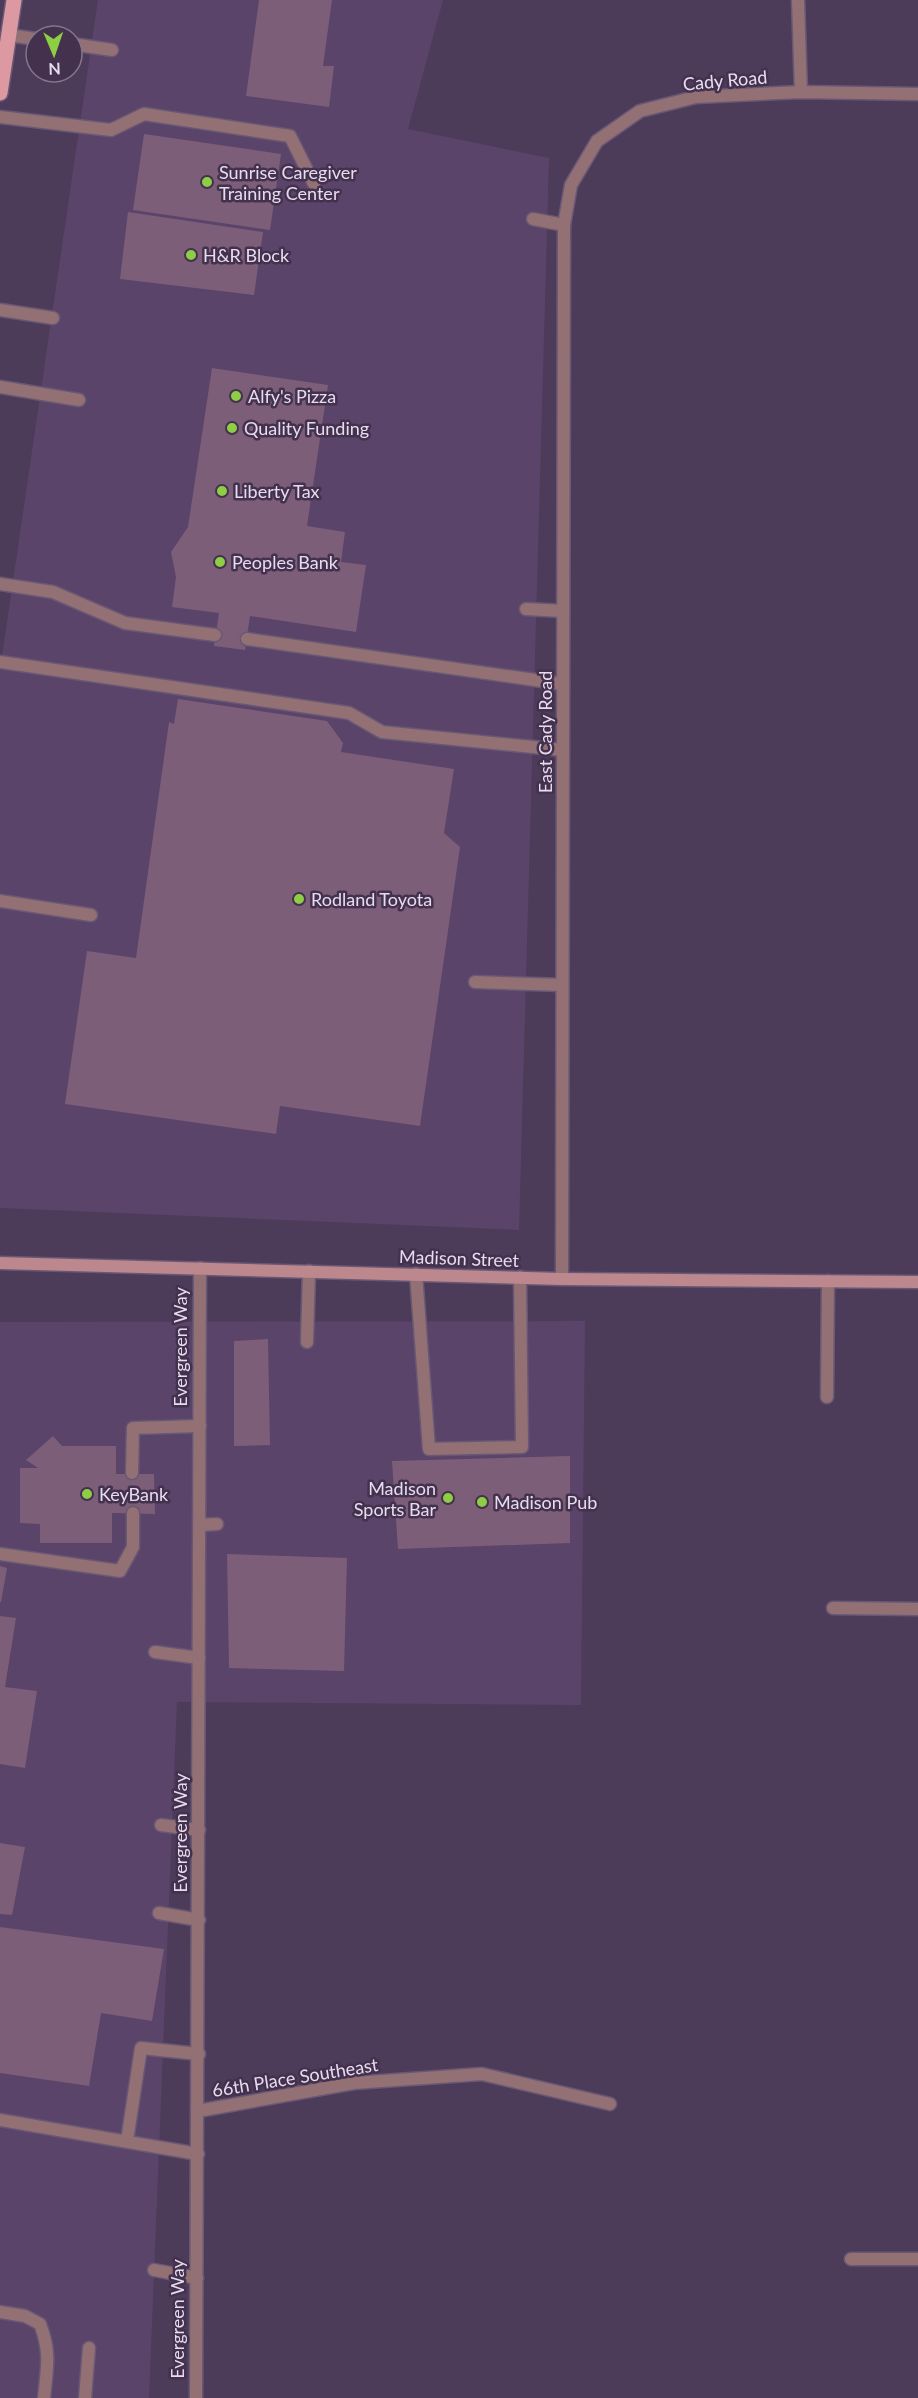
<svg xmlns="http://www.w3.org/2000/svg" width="918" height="2398" viewBox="0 0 918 2398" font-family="Lato,sans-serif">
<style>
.built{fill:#5a4469}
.building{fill:#7d5e79}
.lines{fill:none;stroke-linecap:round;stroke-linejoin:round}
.lane-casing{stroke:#695875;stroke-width:15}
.street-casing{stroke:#695875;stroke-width:15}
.secondary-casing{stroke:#695875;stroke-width:15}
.primary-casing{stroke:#695875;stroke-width:18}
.lane{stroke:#927073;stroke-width:12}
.street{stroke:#927073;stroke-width:12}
.secondary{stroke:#bc878d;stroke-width:12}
.primary{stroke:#dc99a1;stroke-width:15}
.poi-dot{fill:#8dce44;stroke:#43314e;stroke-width:2}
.labels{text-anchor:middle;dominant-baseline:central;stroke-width:5;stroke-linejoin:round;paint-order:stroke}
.street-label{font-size:18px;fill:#e7dcef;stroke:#43314e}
.poi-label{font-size:18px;fill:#e7dcef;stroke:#43314e;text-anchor:start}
</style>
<rect width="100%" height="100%" fill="#4d3b5a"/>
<path class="built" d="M98,0H443L408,129L549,158L519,1230L0,1208V670Z
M585,1321L581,1705L177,1702L149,2398H0V1322Z"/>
<path class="building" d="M259,0H332L323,66H334L329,107L246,96Z
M144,134L281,154L270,230L133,210Z
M128,212L263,232L254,295L120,279Z
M212,368L328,385L307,526L345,532L341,562L366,565L356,632L250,616L245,650L214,646L219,613L172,607L176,577L171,552L188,527Z
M178,699L327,721L343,743L341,752L454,769L444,833L460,847L420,1126L280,1106L276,1134L65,1104L87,951L136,958L169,722L174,724Z
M268,1339L270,1445L234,1446V1341Z
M53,1436L62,1446H116V1474H154L155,1514L112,1513V1543H40V1524L20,1523V1468H38L26,1460Z
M570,1456V1543L398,1549L392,1461Z
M227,1554L347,1558L344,1671L229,1668Z
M0,1566L7,1568L1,1602H0Z
M0,1616L16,1618L5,1687L37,1691L25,1768L0,1764Z
M0,1843L25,1847L12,1915L0,1914Z
M0,1927L164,1949L152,2021L101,2013L89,2086L0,2073Z"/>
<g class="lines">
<defs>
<path id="lane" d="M798,0L801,92
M8,35L36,39
M72,44L112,50
M0,117L111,130L144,114L290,136L314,184
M533,219L564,225
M0,310L53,318
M0,387L79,400
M0,584L53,592L125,623L215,635
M526,609L563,611
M247,639L563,684
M0,662L349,713L382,732L563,750
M0,901L91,915
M475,982L562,985
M416,1274L429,1449L522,1447L520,1277
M307,1342L309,1271
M827,1397L828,1281
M132,1473L133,1428L200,1426
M200,1525L217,1524
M0,1554L120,1571L133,1547V1513
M833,1608L918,1609
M155,1652L199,1658
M161,1825L199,1830
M159,1913L199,1920
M0,2120L198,2154
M127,2141L141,2048L199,2054
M851,2259H918
M154,2270L197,2278
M0,2312L25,2316L40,2324C51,2352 47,2368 44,2398
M85,2398L89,2348"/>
<path id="street" d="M562,1279L564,225L571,185L597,141L640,111L696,97L801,92L918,94
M198,2111L354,2083L482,2074L610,2104
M196,2398L200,1268"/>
<path id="secondary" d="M0,1263L562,1279L918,1282"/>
<path id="primary" d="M0,93L14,0"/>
</defs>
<use href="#lane" class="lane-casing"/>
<use href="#street" class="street-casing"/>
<use href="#secondary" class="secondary-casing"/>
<use href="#primary" class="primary-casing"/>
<use href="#lane" class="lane"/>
<use href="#street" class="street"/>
<use href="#secondary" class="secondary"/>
<use href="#primary" class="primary"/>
</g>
<g class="poi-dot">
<circle cx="207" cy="182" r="6"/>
<circle cx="191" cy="255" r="6"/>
<circle cx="236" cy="396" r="6"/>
<circle cx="232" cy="428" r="6"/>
<circle cx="222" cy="491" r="6"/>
<circle cx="220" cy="562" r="6"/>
<circle cx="299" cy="899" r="6"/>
<circle cx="87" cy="1494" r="6"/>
<circle cx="448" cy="1498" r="6"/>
<circle cx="482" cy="1502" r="6"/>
</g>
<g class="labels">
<g class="street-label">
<text transform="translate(725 80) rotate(-5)">Cady Road</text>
<text transform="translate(545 732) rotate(-90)">East Cady Road</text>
<text transform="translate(459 1258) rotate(2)">Madison Street</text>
<text transform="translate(180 1347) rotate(-90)">Evergreen Way</text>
<text transform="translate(180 1833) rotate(-90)">Evergreen Way</text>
<text transform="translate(295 2077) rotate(-9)">66th Place Southeast</text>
<text transform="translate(177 2319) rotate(-90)">Evergreen Way</text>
</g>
<g class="poi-label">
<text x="219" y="172">Sunrise Caregiver<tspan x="219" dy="21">Training Center</tspan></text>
<text x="203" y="255">H&amp;R Block</text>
<text x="248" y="396">Alfy's Pizza</text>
<text x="244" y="428">Quality Funding</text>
<text x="234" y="491">Liberty Tax</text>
<text x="232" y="562">Peoples Bank</text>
<text x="311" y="899">Rodland Toyota</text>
<text x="436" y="1488" text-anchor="end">Madison<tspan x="436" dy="21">Sports Bar</tspan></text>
<text x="99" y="1494">KeyBank</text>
<text x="494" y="1502">Madison Pub</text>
</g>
</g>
<g transform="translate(54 54) rotate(178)"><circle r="28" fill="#43314e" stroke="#85758e" stroke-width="1.5"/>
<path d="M0-4.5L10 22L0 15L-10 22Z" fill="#8dce44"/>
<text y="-9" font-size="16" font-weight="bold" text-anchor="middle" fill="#e7dcef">N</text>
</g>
</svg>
